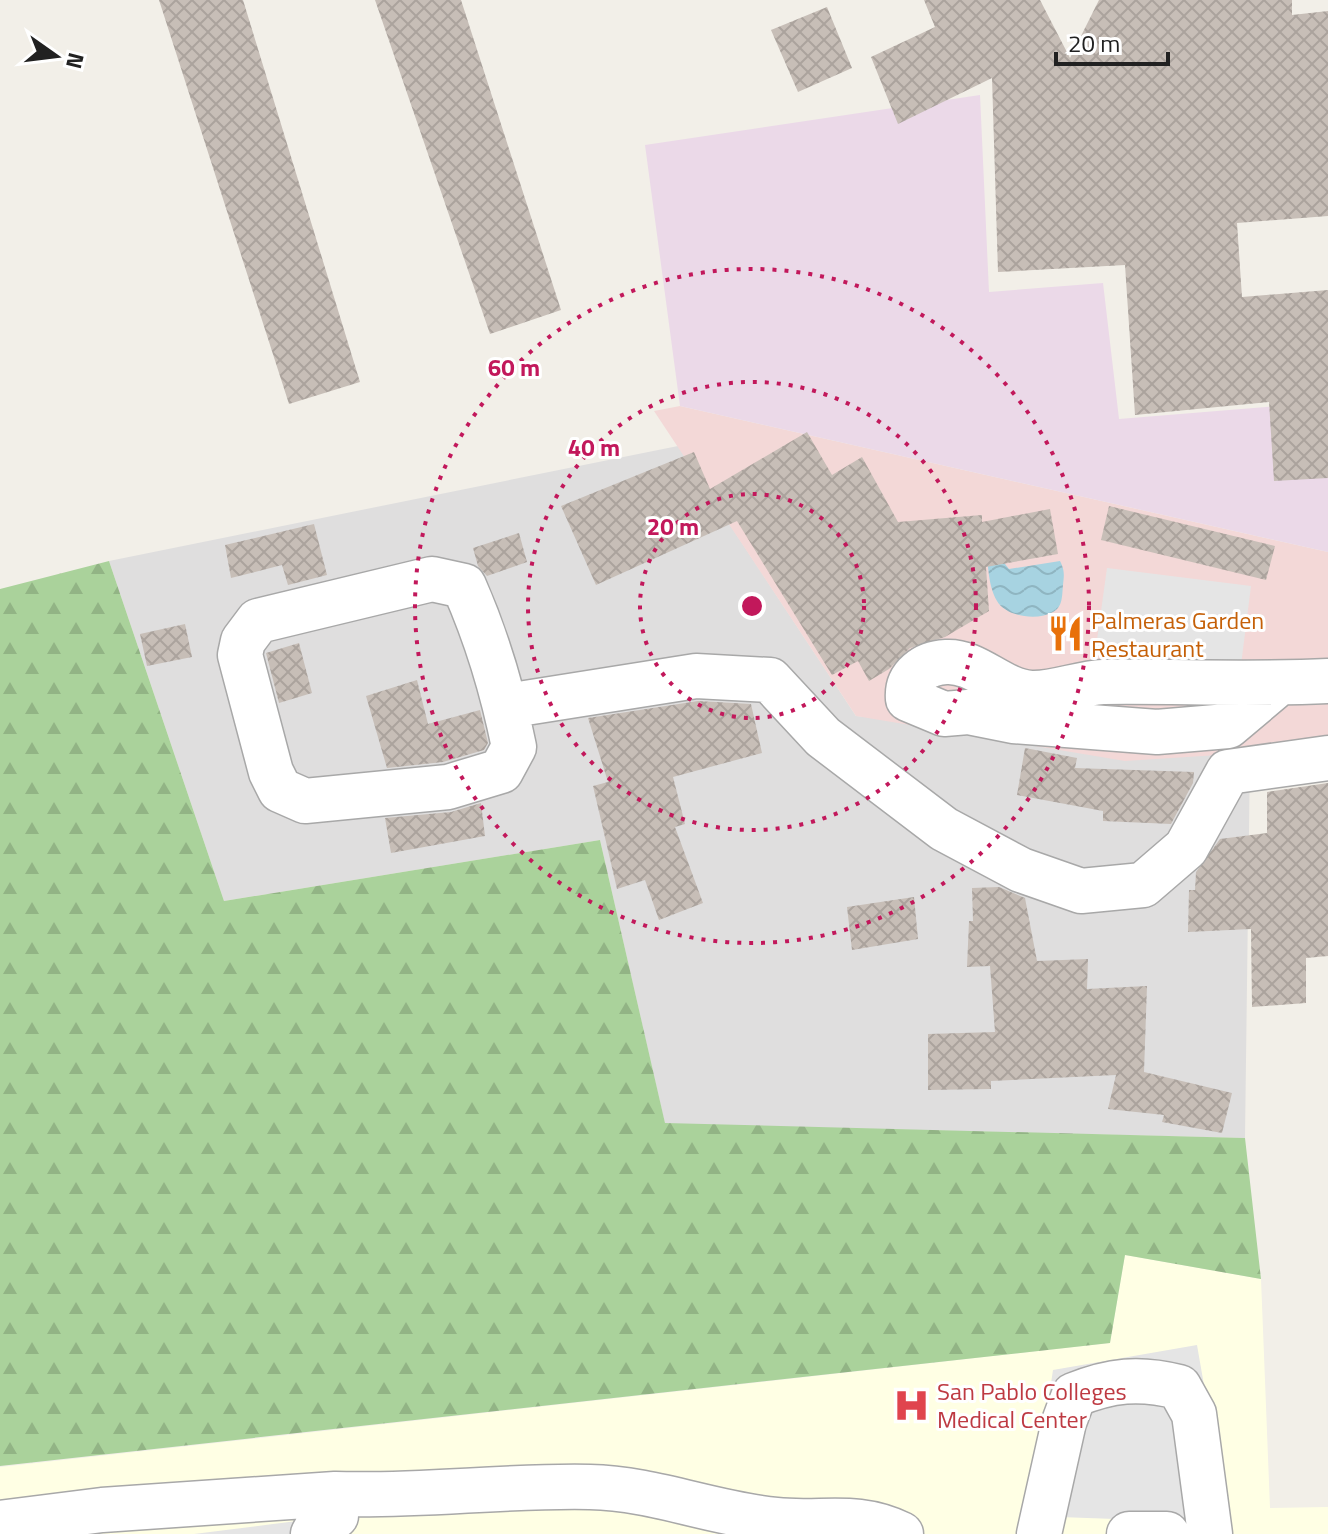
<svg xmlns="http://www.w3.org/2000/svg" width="1328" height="1534" viewBox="0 0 1328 1534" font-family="'Titillium Web',sans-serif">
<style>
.residential{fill:#dfdede}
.commercial{fill:#f3d8d7}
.industrial{fill:#ebd9e8}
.education{fill:#ffffe4}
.forest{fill:url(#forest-firs)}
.parking{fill:#e5e5e5}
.water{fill:url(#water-waves)}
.building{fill:url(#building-cross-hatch)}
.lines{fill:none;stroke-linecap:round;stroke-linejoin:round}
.minor-casing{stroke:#a8a8a8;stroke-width:47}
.minor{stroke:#fff;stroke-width:44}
.ring{fill:none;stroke:#c2185b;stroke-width:4;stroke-dasharray:4 8}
.labels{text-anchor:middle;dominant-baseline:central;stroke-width:6;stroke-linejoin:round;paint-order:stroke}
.food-label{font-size:24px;fill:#c56008;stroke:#fff;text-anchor:start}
.health-label{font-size:24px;fill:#be3a42;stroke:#fff;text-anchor:start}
.centre{fill:#c2185b;stroke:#fff;stroke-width:4}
.ring-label{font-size:24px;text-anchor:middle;font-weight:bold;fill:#c2185b;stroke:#fff;stroke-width:6;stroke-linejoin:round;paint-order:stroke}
</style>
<defs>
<pattern id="forest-firs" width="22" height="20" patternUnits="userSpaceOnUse" patternTransform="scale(2)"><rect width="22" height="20" fill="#aad29b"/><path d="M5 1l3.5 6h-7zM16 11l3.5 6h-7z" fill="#92b485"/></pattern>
<pattern id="water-waves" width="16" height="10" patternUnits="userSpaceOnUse" patternTransform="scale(2)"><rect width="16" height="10" fill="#a7d3e1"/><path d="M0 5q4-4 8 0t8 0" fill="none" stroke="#8fb5c1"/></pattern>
<pattern id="building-cross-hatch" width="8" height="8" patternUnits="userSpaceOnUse" patternTransform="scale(2)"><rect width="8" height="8" fill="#c7beb7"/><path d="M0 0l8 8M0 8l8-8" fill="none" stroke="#aba39d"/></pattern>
</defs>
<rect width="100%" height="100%" fill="#f2efe8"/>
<path class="residential" d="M678,446L856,716L1250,753L1245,1138L665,1124L600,840L224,901L109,561Z"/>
<path class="commercial" d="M680,406L1328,552V748L1125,761L856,716L654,411Z"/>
<path class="industrial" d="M980,95L989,292L1103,283L1119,419L1328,402V552L680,406L645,145Z"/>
<path class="education" d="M1125,1255L1261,1279L1270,1508L1328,1507V1534H0V1467L1110,1343Z"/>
<path class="forest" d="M109,561L224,901L600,840L665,1123L1245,1138L1261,1279L1125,1255L1110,1343L0,1466V589Z"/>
<path class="parking" d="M1107,568L1251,586L1241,665L1096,647Z
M1197,1345L1228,1523L1031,1516L1053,1370Z
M297,1521L299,1534H194Z"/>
<path class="water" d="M986,540L1009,569L1060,561C1065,571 1064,575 1063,585C1062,595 1063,607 1053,612C1038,621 1006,617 997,601C987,584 988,559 986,540Z"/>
<path class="building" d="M159,0H243L360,382L289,404Z
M375,0H461L561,310L490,334Z
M924,0H1040L1070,58L1099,0H1292V15L1328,11V216L1237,223L1242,297L1328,290V478L1274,481L1269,402L1135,415L1125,265L998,272L992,78L898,124L871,57L935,27Z
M827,7L852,68L798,92L771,30Z
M807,432L832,475L862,457L898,522L982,515V522L1050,509L1058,554L986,567L989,611L945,637L910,648L889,669L869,681L858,661L832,675L737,521L596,585L561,506L694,452L710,489Z
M1109,506L1275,546L1266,580L1101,540Z
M314,524L327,575L288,585L282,565L231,578L225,545Z
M519,533L527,562L487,576L478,566L473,548Z
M185,624L192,657L147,666L140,634Z
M299,643L312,693L279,703L266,653Z
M417,680L428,724L480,710L488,743L484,750L443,762L387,768L366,696Z
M698,701L751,704L762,753L673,777L685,824L675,827L703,903L659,920L645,880L617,889L593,786L608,782L588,718Z
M1025,748L1077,758L1075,768L1194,772L1193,783L1171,824L1103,821V811L1017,795Z
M1328,783V956L1306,958V1003L1252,1007L1251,929L1188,932L1189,890H1195L1196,872L1220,839L1267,833V792Z
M481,803L485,836L391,853L385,818L451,812Z
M999,887L1025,898L1037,961L1088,959L1087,989L1147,986L1144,1072L1232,1093L1222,1133L1162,1122L1164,1115L1108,1109L1116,1075L991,1081V1089L928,1090V1034L995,1032L990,966L967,967L969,921H973L972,888Z
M914,897L918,939L852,950L847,907Z"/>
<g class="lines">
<defs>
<path id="minor" d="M432,579L464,586C487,638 503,692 514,747L501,771L448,787L305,801L280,790L271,772L240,655L243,641L258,621Z
M1279,683L1228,726L1157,732L1013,721L968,712L944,714L908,699C906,676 925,663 946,662C976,660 1000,691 1031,693C1054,694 1079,683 1103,682C1178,681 1253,685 1328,681
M506,706L696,676L770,680L823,737L944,829L1021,870L1081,891L1143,885L1186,848L1228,772L1328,758
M0,1523L102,1510L335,1494L336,1516
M313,1534L335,1494C420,1497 505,1485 590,1487C652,1488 714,1514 776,1520C822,1525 856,1512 901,1534
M1039,1534L1064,1422L1074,1395C1111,1380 1139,1377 1179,1387L1194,1414L1210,1534
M1129,1534H1167"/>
</defs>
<use href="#minor" class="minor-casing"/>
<use href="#minor" class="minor"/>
</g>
<g class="ring">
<circle cx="752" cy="606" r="112"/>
<circle cx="752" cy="606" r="224"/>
<circle cx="752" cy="606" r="337"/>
</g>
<defs>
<symbol id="restaurant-bare" viewBox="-9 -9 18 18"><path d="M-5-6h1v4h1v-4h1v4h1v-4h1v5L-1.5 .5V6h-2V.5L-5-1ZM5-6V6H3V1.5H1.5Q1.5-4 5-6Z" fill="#e8710a" stroke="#fff" stroke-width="2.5" paint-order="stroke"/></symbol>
<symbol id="hospital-bare" viewBox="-9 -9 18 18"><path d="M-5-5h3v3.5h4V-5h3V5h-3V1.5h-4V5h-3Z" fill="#e0444e" stroke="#fff" stroke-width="2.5" paint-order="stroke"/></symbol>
</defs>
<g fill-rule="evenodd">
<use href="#restaurant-bare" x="1040" y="608" width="51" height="51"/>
<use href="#hospital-bare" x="886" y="1380" width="51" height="51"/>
</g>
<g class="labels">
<g class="food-label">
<text x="1091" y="620">Palmeras Garden<tspan x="1091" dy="28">Restaurant</tspan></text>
</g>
<g class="health-label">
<text x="937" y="1391">San Pablo Colleges<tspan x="937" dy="28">Medical Center</tspan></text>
</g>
</g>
<circle cx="752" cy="606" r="12" class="centre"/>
<g class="ring-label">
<text x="514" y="376">60 m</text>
<text x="594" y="456">40 m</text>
<text x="673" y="535">20 m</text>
</g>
<g transform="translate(56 56) rotate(104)" stroke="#ffffff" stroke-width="6" paint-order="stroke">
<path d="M0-6L14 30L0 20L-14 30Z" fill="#212121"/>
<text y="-12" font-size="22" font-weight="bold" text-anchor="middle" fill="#212121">N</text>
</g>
<path d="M1056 52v12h112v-12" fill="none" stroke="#212121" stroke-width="4"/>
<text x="1068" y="52" font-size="24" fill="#212121" stroke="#ffffff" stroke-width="6" paint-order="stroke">20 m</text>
</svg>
